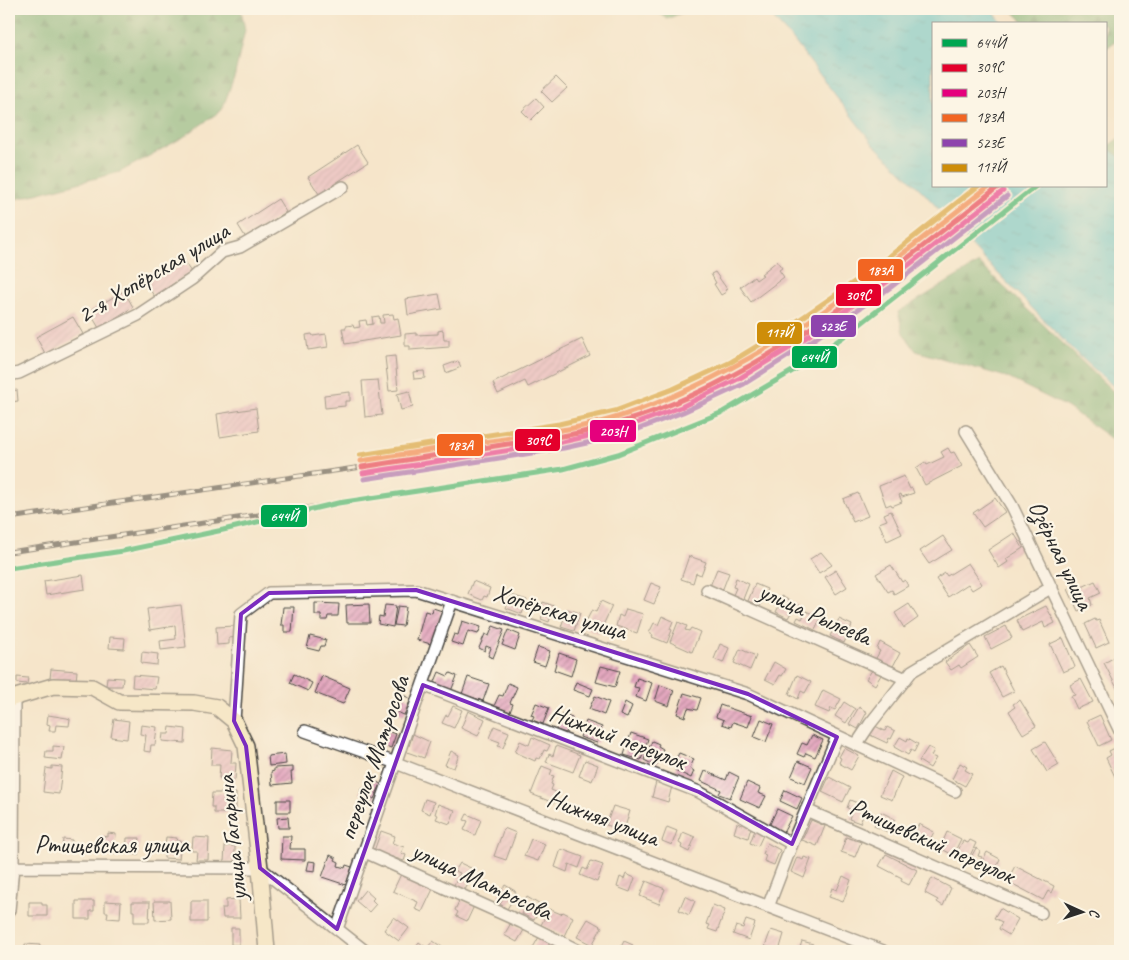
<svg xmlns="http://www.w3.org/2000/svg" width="1129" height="960" viewBox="0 0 1129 960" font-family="Caveat,sans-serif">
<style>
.forest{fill:url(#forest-firs);stroke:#4a6b4c}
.water{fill:url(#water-ripples);stroke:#42787d}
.building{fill:url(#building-hatch)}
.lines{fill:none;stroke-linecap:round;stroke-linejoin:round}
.street-casing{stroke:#494743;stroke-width:14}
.secondary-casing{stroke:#494743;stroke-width:18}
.street{stroke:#fff;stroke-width:11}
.secondary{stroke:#f7e8c3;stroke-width:15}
.rail-casing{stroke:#2b2b2b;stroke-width:5}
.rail{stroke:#fcf5e5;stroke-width:3;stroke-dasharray:9;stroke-linecap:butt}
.rail-1-casing{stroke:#fcf5e5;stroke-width:9}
.rail-2-casing{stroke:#fcf5e5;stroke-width:9}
.rail-3-casing{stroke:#fcf5e5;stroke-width:9}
.rail-4-casing{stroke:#fcf5e5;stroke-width:9}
.rail-5-casing{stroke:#fcf5e5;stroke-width:9}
.rail-6-casing{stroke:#fcf5e5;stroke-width:9}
.rail-1{stroke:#00a651;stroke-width:5}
.rail-2{stroke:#e4002b;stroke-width:5}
.rail-3{stroke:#e5007d;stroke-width:5}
.rail-4{stroke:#f26522;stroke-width:5}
.rail-5{stroke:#8e44ad;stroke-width:5}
.rail-6{stroke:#ce8d09;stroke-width:5}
.marked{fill:none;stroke:#7b2cbf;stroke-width:4;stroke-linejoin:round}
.labels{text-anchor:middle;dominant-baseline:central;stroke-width:4.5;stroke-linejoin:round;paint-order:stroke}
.street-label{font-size:25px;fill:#2b2b2b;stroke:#fcf5e5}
.line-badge{stroke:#fcf5e5;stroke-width:2}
.badge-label{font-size:14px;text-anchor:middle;font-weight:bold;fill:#fff}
</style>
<defs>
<pattern id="forest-firs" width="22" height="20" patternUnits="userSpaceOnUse" patternTransform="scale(1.25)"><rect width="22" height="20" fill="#69ab6e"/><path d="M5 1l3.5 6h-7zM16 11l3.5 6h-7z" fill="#578b5b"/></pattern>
<pattern id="water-ripples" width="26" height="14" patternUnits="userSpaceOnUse" patternTransform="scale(1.25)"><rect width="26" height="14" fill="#59c6cf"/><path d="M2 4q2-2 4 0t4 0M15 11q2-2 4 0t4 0" fill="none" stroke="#4aa1a8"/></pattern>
<pattern id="building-hatch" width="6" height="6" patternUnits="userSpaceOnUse" patternTransform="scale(1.25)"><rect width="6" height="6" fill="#e4a8bf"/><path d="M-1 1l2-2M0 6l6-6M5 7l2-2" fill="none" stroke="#b9899b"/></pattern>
</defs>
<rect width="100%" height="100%" fill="#fcf5e5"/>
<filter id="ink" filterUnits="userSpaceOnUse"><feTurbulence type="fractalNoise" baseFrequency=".02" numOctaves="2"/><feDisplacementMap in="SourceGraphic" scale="10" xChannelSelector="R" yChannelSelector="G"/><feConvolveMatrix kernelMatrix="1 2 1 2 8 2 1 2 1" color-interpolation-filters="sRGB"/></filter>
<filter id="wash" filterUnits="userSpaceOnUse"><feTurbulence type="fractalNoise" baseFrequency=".0096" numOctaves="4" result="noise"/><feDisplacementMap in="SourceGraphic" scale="20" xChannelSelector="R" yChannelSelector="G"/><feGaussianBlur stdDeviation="1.12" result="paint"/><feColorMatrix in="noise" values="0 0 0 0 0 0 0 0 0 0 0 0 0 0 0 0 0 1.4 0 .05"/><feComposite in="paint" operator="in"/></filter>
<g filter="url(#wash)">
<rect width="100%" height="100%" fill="#f5e5ca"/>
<path class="forest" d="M9,9H241L245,30L235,74L222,110L182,138L120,172L9,201Z
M652,9H691L667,19Z
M1010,9H1120V38L1105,49V24H1026Z
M1120,137V157L1107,147Z
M979,263L1120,398V445L1067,407L1006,377L916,351L903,333L898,312Z"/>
<path class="water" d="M765,9H863C872,14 883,16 891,9H991L1003,24H933V186H1105V146L1120,157V392L1076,353L979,254L924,193L873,144L794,41Z"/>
<g id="blocks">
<path class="building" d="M556,77L567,88L552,102L541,91Z
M536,98L544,107L531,120L522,111Z
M357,145L368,162L319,194L308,177Z
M278,199L286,212L246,238L238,225Z
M181,256L192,272L154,296L144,280Z
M777,261L782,268L779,270L784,277L751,302L740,287L754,277L756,280L763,275L761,274Z
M715,272L727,289L725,290L726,292L721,295L714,284L716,283L711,274Z
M124,291L133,307L99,328L89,311Z
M439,294L442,309L408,315L406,299Z
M393,314L394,319L398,318L401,335L345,344L342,328H346V326L353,325L354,328L360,327L359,321L366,320L367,325L373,324L372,317L379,316L380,323H384L383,315Z
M73,317L83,334L46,355L36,337Z
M443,330L444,340H449V347L410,350V346H405V334L416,333V335L438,334V331Z
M312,334L313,336L326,334L328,347L308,350L306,335Z
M582,339L590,356L528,387L525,381L498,394L493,383Z
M395,356L398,390L389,391L385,357Z
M458,361L461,367L446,373L444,366Z
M424,371L425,378L414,379L413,372Z
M378,380L382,415L365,417L362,381Z
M17,390L18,401L11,402L10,391Z
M409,391L413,407L401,410L397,394Z
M350,392V401H345V406L325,408L324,395Z
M256,408L259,431L220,437L217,414Z
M948,448L951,453L954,452L962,466L925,485L916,468L925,462L927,465L944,457L941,452Z
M904,476L910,489L912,488L914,493L902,497L901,494L899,495L902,502L892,506L891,504L886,506L879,486Z
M858,493L868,516L853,522L843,499Z
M995,498L1005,512L983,527L973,513Z
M891,511L902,534L887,541L879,523L887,520L884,514Z
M1014,533L1023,548L1006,559L1008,562L999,568L988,550Z
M943,536L952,550L929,564L920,551Z
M821,552L832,565L819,573L810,559Z
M689,556L706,562L701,575L696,573L693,583L681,579Z
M968,563L982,584L972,590L968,584L948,597L936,579L945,573L947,576Z
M891,565L902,582L905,580L908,586L894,594L892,590L888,592L876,574Z
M717,569L729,573L722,591L710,586Z
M836,570L847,587L836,594L825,577Z
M83,575L85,589L46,595L44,581Z
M736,578L749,584L743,599L733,595L736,588L733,587Z
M473,581L490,588L487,597L484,596L482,600L468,594Z
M1095,581L1101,593L1090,598L1092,605L1078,611L1068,589L1079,584L1080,588Z
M651,583L661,587L654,604L644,600Z
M755,584L767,589L760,606L748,601Z
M511,595L527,600L522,614L506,608Z
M781,596L800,606L797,611L793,609L788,618L776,612L780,604L778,602Z
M601,601L612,606L599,634L583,627L592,610L596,612Z
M543,602L554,606L549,622L541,619L544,611L540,610Z
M315,603L339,604L338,616H328L327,620H321V615H315Z
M369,604L370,623H347L346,605Z
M909,604L918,618L904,628L895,613Z
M181,605L186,647L161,650L160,641L176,639L175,626L150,630L147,609Z
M385,605L396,606L393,627L378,624L379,616L383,617Z
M398,606L406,607L403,626L394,625Z
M1046,606L1055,623L1045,628L1043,622L1022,632L1017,620Z
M283,607H294L292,632H284V625H281Z
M433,608L442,611L434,645L417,640L425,611L432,613Z
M567,609L580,613L574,631L561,627Z
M626,609L643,614L637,633L616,626L619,615L623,617Z
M806,611L821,618L815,630L796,621L798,617L802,619Z
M662,616L673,621L670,629L672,630L667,643L652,637L653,635L649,633L654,623L658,625Z
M839,619L852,625L844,643L830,636Z
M1095,619L1096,621L1099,620L1109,642L1096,648L1085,624Z
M462,621L481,627L478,634L468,631L463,646L451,642L454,634L458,635Z
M678,622L687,626L685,630L689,631L691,628L700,632L692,652L670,642Z
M236,626L237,637L229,638V644L217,645L216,627Z
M493,626L504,630L493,658L488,656L491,648L486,646L485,651L479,648L485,634L489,636Z
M1006,626L1012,638L991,649L985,637Z
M508,630L520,635L515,650L502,645Z
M310,636L326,640L324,646H321L319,651L307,648Z
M110,637L125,638L124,649L109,648Z
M1063,638L1075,667L1063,672L1050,644Z
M880,642L900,653L892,668L875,660L880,651L877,649Z
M720,644L729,648L723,663L714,659Z
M970,645L978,657L961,668L959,665L951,670L945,662Z
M538,647L550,651L545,666L533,662Z
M740,649L756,656L750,670L734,663Z
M142,652L158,654L157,665L141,663Z
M559,653L576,659L571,676L554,670Z
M1115,657L1120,668V689L1118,690L1104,663Z
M774,662L786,669L782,676L780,675L775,684L765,679Z
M601,666L620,671L615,687L596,682Z
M1001,666L1014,691L1002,697L989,673Z
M51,669L77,671L76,681L50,679Z
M873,669L881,675L875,685L866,679Z
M439,672L448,676L450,673L457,676L451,691L434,684Z
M294,674L312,683L308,691L290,683Z
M133,675L157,677L155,689L132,687Z
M797,675L811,682L805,693L801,691L798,699L789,694Z
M322,676L350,688L343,704L315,693Z
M17,677L28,678L27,684L17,683Z
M107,677L123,678L122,686H106Z
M468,677L489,684L483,701L462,694Z
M637,678L652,683L646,701L636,697L639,688L634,687Z
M1081,679L1093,702L1077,709L1071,696L1075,695L1070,685Z
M576,682L593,689L590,696L573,690Z
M508,683L517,687L510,703L513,704L510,712L494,706L499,695L503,696Z
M660,685L674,690L669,706L655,701Z
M823,690L841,699L835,710L831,708L829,713L815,707Z
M399,693L411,699L404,715L392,710Z
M684,693L701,698L697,710L688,708L685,717L677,714Z
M595,696L609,702L604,715L589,709Z
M1020,700L1036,726L1023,734L1009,711L1015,707L1013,704Z
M625,702L632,706L627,718L620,715Z
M844,702L855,709L846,723L835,716Z
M536,703L549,708L543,724L532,720L534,716L531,715Z
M720,705L752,716L748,727L733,722L731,727L722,724L724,720L716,717Z
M453,706L462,710L454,728L442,723L446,715L448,716Z
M859,707L867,712L858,729L849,724Z
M468,711L485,719L478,736L461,728Z
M562,714L572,718L566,733L556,730Z
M48,715L67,718L70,719L69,726L56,725L55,731H49L50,725L47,724Z
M1100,715L1111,740L1099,746L1087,721Z
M114,719L129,721L127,739L111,737Z
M761,719L773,724L766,742L754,737Z
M586,721L602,727L597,743L580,737Z
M141,725L157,727L155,745H151L150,752L144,751L146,735L140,734Z
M494,726L509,732L503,748L498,746L500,742L489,738Z
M875,726L885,731L887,727L895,731L891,739L889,738L887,743L870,735Z
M170,727L186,729L185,743L162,741L163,734H169Z
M386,731L396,734L391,748L381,744Z
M631,733L648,739L641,760L624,755Z
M413,734L430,742L424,758L407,752Z
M812,735L823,740L815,757L806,753L804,757L797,754L802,743L807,745Z
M532,737L550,745L547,751L544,750L540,759L536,758L535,761L515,752L520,741L529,745Z
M900,737L907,741L908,738L918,744L914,752L911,750L908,755L894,747Z
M652,741L659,744L658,746L663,749L656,766L644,760Z
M1045,742L1059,765L1047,772L1033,749Z
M53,746L64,747L62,760L45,758L46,751H53Z
M556,746L580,755L573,772L546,762L549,754L553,756Z
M928,747L934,750L931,756L936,758L930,768L919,761Z
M1117,747L1120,755V782L1118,783L1106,758L1111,755L1109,751Z
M212,748L232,750L231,763H236L235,780L219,778L220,765H211Z
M844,748L859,756L851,770L839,763L841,758L839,757Z
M451,751L459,755L454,768L445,765Z
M679,753L694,759L690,768L694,771L691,778L675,770L678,762L675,761Z
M285,754L286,764L269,766L268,756Z
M585,760L598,765L592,781L579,776Z
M798,761L812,767L805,783L791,777Z
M960,763L967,767L965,770L972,774L965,786L952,779Z
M52,766L62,767L59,794L43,792L46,768L52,769Z
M542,766L552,770L550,775L554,776L551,784L553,785L551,790L558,793L554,803L531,794Z
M293,767V772H291L292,783L272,785L271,772L274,771V768Z
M705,771L726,780L729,772L739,777L730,798L719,794L721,790L701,781Z
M891,771L902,777L892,800L880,795Z
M829,777L850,788L843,802L822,792Z
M370,779L381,784L374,799L360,793L363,788L365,789Z
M656,782L672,786L668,802L652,797Z
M747,782L760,788L758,793L766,796L760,808L740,799Z
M785,790L802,798L797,809L780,801Z
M212,793H236V813H214V807H211Z
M425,799L434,802L430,814L421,810Z
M277,800H290V812H277Z
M850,800L867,807L860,823L849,819L852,810L847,808Z
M438,804L455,810L450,824L436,819L438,815L435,814Z
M613,806L630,811L624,830L606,825Z
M777,809L792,816L783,833L769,826Z
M881,812L895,819L888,832L874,826Z
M467,814L481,820L475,835L464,830L468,821L464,820Z
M288,817L289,828H278L277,818Z
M811,820L825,826L817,846L802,840Z
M742,821L752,824L748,838L734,833L737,823L742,825Z
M919,824L934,832L928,843L913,836Z
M667,827L677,831L672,845L662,841Z
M504,828L516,833L506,860L494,856Z
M755,830L764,833L758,846L750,843Z
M381,831L395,836L392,843L404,847L401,853L406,855L404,861L374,851Z
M683,832L695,837L689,852L681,848L682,845L679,843Z
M947,832L961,839L953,855L940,848Z
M108,833L116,834L114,854L100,853L101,836L108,837Z
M282,836H291L290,849H305V860L281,859Z
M166,837L177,838L176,841H181L179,859L164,858Z
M193,837L209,838L208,860H196L197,851H192Z
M846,837L861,842L855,857L841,852Z
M127,838H140L138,855L126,854Z
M63,839L72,840L71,851L62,850Z
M531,839L545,844L538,861L524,856Z
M970,840L976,843L967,862L955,856L963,841L968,843Z
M767,843L780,850L774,865L764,861L766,855L763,854Z
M225,846H235V862H224Z
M976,848L980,851L978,856L982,857L978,865L969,861Z
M561,849L583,857L579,868L569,864L567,872L555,867Z
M987,852L1000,859L992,875L979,868Z
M886,854L917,870L909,885L901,881L902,878L879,866Z
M330,855L336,858L335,860L339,862L338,866L345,868L346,865L352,867L346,885L322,877Z
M797,857L803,860L804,857L811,859L804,878L791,872Z
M309,861L316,862L315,871L307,870Z
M591,861L603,865L597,882L580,875L583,868L587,870Z
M460,863L475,870L465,890L454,885L460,873L455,871Z
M1015,866L1054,886L1051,893L1048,891L1043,900L1007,881Z
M401,874L433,889L422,912L415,909L418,902L393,891Z
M626,874L635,878L630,892L617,887L620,877L624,879Z
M843,876L851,880L843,902L829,897L832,888L837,890Z
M932,878L951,888L943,906L937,902L938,900L925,893Z
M646,881L665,889L659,904L640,896Z
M505,885L515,891L516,894L507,909L500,904L503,899L498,896Z
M365,890L374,898L372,900L376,904L369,912L356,901Z
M685,896L695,901L689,915L679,910Z
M527,897L542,906L534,920L522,914L527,905L524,903Z
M239,899L240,918H223L222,908H226V900Z
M460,899L474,906L467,921L456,916L458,912L455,910Z
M76,901H94V911H90V919H76Z
M105,901L121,902L120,919L107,918L108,912H105Z
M154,901H170L171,919L155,920Z
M191,901H207V922H191Z
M29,902H42V905H47V916H29Z
M132,902H150L149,922H134V911H132Z
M713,905L725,910L717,932L708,929L710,925L706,924Z
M1000,908L1018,919L1009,935L999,929L1002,922L994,918Z
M549,909L561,914L563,912L573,917L564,936L541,925Z
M394,917L409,928L399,941L384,930Z
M588,919L602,927L592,945L577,937Z
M746,920L755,923L749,940L733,934L736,926L743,928Z
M511,923L524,930L517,942L504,935Z
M231,928H239V945H231Z
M771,930L784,934L779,951L765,946Z
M539,937L557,948L555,951H531Z
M433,941L442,947L439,951H412L419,942L427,948Z
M624,941L633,945L630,951H619Z
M802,941L813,944L811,951H799Z
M25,944L40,945L39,951H25Z"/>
</g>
</g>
<g filter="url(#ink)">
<use href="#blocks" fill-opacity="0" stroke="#494743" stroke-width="1"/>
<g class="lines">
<defs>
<path id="street" d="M9,375L19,373L138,315L192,279L222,252L240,247L343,187
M966,431L1012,506L1120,731
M707,590L906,679
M423,685L699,792L792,844
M234,721L241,614L269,593L416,590L748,694L955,791
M305,731L396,763L883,951
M856,745L870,724L912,671L1052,587
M806,810L1041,913
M365,852L521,922L579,951
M9,867L260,868L365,951
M768,907L792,844L837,737
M9,910L13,867L14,699
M337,929L452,601"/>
<path id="secondary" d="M9,699L53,686L92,687L119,702L194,703L217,707L234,721L246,746L260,868L267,951"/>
</defs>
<use href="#street" class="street-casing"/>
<use href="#secondary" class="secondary-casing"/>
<use href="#street" class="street"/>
<use href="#secondary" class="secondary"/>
<defs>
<path id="rail" d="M9,518L362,467
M9,552L338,503"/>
</defs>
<use href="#rail" class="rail-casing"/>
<use href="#rail" class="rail"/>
<defs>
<path id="rail-1" d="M9,568L123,551L223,530L338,503L563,469L618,454L723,412L806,363L850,332L1036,186"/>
<path id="rail-2" d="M362,467C411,459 459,452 508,444C545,439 583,434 619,423C760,381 885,276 999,186"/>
<path id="rail-3" d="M363,473L562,442L621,429L681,407L740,378L801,341L887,282L1003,191"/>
<path id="rail-4" d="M361,461C411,453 461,445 511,438C546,432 584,428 618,417C758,372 875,276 989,186"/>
<path id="rail-5" d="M364,479L564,448L623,435L683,412L744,384L804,346L891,287L1007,196"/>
<path id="rail-6" d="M360,455L559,424L615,411L673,389L731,362L790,326L876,267L978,186"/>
</defs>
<use href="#rail-1" class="rail-1-casing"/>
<use href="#rail-2" class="rail-2-casing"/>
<use href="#rail-3" class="rail-3-casing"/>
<use href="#rail-4" class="rail-4-casing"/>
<use href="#rail-5" class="rail-5-casing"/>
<use href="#rail-6" class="rail-6-casing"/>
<use href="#rail-1" class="rail-1"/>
<use href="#rail-2" class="rail-2"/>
<use href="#rail-3" class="rail-3"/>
<use href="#rail-4" class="rail-4"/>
<use href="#rail-5" class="rail-5"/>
<use href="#rail-6" class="rail-6"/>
</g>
</g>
<path d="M0 0H1129V960H0ZM416,590L748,694L837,737L792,844L699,792L423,685L337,929L260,868L246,746L234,721L241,614L269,593Z" fill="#f5e5ca" fill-opacity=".55" fill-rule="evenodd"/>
<path class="marked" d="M416,590L748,694L837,737L792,844L699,792L423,685L337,929L260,868L246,746L234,721L241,614L269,593Z"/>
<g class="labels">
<g class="street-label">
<text transform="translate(153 273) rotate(-31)">2-я Хопёрская улица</text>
<text transform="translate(1061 555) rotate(64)">Озёрная улица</text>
<text transform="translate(560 612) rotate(17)">Хопёрская улица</text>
<text transform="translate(815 614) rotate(24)">улица Рылеева</text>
<text transform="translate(618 737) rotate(21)">Нижний переулок</text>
<text transform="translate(374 758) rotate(-71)">переулок Матросова</text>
<text transform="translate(603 818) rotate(21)">Нижняя улица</text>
<text transform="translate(232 838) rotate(-96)">улица Гагарина</text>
<text transform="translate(932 841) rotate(24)">Ртищевский переулок</text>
<text x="112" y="845">Ртищевская улица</text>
<text transform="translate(482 881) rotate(25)">улица Матросова</text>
</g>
</g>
<g class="line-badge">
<rect x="857" y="258" width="47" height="24" rx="5" fill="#f26522"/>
<rect x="835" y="283" width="47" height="24" rx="5" fill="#e4002b"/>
<rect x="810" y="314" width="47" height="24" rx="5" fill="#8e44ad"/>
<rect x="756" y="321" width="47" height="24" rx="5" fill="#ce8d09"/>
<rect x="791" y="345" width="47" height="24" rx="5" fill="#00a651"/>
<rect x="589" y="419" width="48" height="24" rx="5" fill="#e5007d"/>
<rect x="514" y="428" width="47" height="24" rx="5" fill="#e4002b"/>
<rect x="436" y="433" width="48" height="24" rx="5" fill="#f26522"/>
<rect x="260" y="504" width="48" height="24" rx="5" fill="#00a651"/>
</g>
<g class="badge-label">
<text x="880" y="275">183А</text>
<text x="858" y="300">309С</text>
<text x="833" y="331">523Е</text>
<text x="779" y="337">117Й</text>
<text x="814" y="362">644Й</text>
<text x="613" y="436">203Н</text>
<text x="538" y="445">309С</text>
<text x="460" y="450">183А</text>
<text x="284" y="521">644Й</text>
</g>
<rect width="1129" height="960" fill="none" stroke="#fcf5e5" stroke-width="30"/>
<rect x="932" y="22" width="175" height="165" fill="#fcf5e5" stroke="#a8a49b"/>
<rect x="942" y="39" width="25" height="8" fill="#00a651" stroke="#a8a49b"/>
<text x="976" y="48" font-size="15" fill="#2b2b2b">644Й</text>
<rect x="942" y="64" width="25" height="8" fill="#e4002b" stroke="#a8a49b"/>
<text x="976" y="72" font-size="15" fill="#2b2b2b">309С</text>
<rect x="942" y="89" width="25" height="8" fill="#e5007d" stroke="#a8a49b"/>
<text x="976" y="98" font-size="15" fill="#2b2b2b">203Н</text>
<rect x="942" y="114" width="25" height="8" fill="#f26522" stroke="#a8a49b"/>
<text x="976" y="122" font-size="15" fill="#2b2b2b">183А</text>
<rect x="942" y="139" width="25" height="8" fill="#8e44ad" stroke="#a8a49b"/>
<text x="976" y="148" font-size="15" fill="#2b2b2b">523Е</text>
<rect x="942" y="164" width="25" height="8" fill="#ce8d09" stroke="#a8a49b"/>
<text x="976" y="172" font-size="15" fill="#2b2b2b">117Й</text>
<g transform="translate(1082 912) rotate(93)" stroke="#fcf5e5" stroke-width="4" paint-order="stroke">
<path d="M0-4L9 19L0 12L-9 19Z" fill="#2b2b2b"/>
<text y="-8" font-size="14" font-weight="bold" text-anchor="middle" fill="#2b2b2b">С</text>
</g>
</svg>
